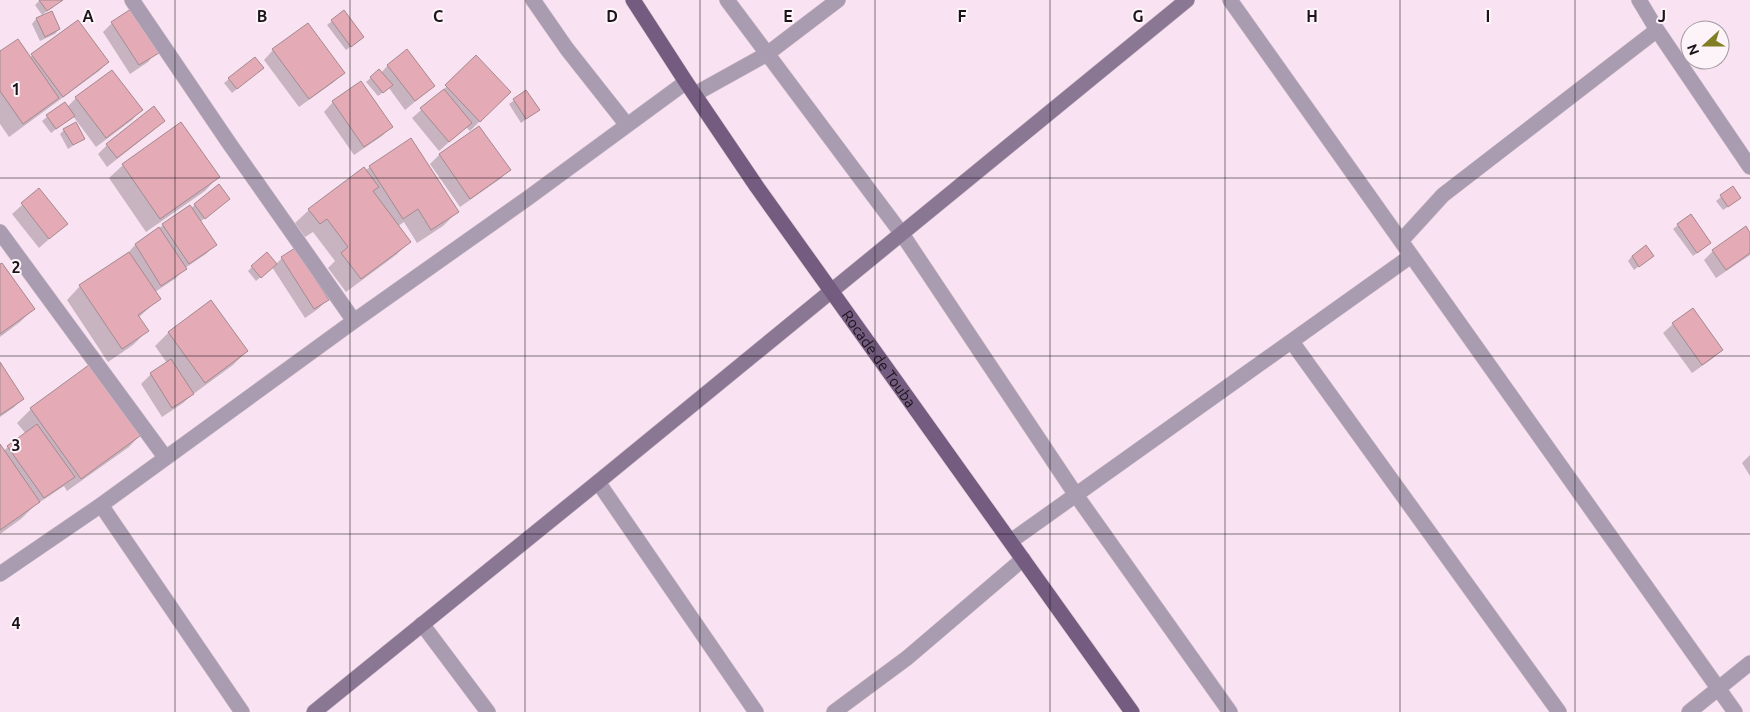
<svg xmlns="http://www.w3.org/2000/svg" width="1750" height="712" viewBox="0 0 1750 712" font-family="Ubuntu,sans-serif">
<style>
.shadow{fill:#0003}
.building{fill:#e4aab6;stroke:#a48a8f}
.lines{fill:none;stroke-linecap:round;stroke-linejoin:round}
.minor-casing{stroke:#d1bdca;stroke-width:16}
.secondary-casing{stroke:#d1bdca;stroke-width:16}
.primary-casing{stroke:#d1bdca;stroke-width:16}
.minor{stroke:#a99cb0;stroke-width:15}
.secondary{stroke:#8a7794;stroke-width:15}
.primary{stroke:#735c7f;stroke-width:15}
.grid{fill:none;stroke:#1c1419;stroke-width:1;stroke-opacity:0.55}
.labels{text-anchor:middle;dominant-baseline:central;stroke-width:4;stroke-linejoin:round;paint-order:stroke}
.street-label{font-size:15px;fill:#1c1419;stroke:#fdf4fa}
.grid-label{font-size:16px;text-anchor:middle;font-weight:bold;fill:#1c1419;stroke:#fdf4fa;stroke-width:4;stroke-linejoin:round;paint-order:stroke}
</style>
<rect width="100%" height="100%" fill="#f9e2f1"/>
<path class="shadow" d="M40,0H62L42,15L35,5Z
M51,13L59,29L55,34L40,41L32,24L36,19Z
M78,21L108,62L99,71L9,137L0,124V53L29,58Z
M332,21L358,41L346,50L327,25Z
M112,23L157,52L148,62L130,74L103,32Z
M273,50L343,72L334,82L299,107L264,60Z
M476,57L509,92L470,131L466,127L439,151L412,118L437,96Z
M388,65L434,86L405,110L389,88L378,96L366,82L379,71L381,73Z
M111,71L141,110L132,120L96,147L73,116L51,133L42,121L64,103L67,107L76,98Z
M258,72L232,93L224,83L229,79Z
M526,92L538,110L521,123L509,104Z
M333,102L391,127L382,136L354,155L324,112Z
M154,108L164,120L154,130L107,167L98,154L107,145Z
M479,127L509,170L500,179L460,207L430,164L439,155Z
M64,130L84,138L68,149L60,134Z
M123,165L218,177L205,191L146,232L109,178Z
M370,167L457,212L443,226L417,243L404,222L398,226L409,242L396,255L346,292L328,268L335,261L313,232L305,237L295,223L309,210Z
M219,186L224,203L200,222L215,245L206,254L185,268L176,278L155,292L159,299L138,318L147,331L133,345L108,362L67,300L80,286L126,255L135,245L156,231L163,225L191,208Z
M1732,188L1735,202L1723,210L1716,201Z
M39,190L66,224L39,248L12,214Z
M1678,225L1705,247L1693,256L1673,229Z
M1750,235V255L1716,278L1704,260L1713,251Z
M1632,256H1652L1634,270L1628,261Z
M282,258L327,300L318,309L305,318L272,267L256,281L248,271L252,267L276,264Z
M0,266L33,309L20,322L0,337Z
M211,302L247,351L233,365L192,395L183,403L162,417L141,384L151,374L167,363L155,346L168,333Z
M1673,324L1721,350L1712,359L1692,373L1663,333Z
M0,364L23,399L13,408L0,417Z
M31,409L142,433L129,447L67,491L64,486L34,506L21,519L0,534V446L3,451L26,434L17,423Z
M1750,455V476L1742,463Z"/>
<path class="building" d="M39,0H63L47,11Z
M131,9L159,53L139,65L111,22Z
M344,10L364,37L351,47L331,20Z
M52,11L60,29L45,37L36,18Z
M78,20L109,62L63,97L31,54Z
M308,23L345,73L309,99L272,49Z
M18,39L59,98L23,124L0,91V51Z
M407,49L435,86L415,101L387,65Z
M476,55L511,92L480,122L445,85Z
M255,57L264,68L237,89L228,78Z
M379,69L393,85L383,93L370,77Z
M112,70L143,110L106,138L75,97Z
M361,81L393,127L364,147L332,101Z
M444,89L472,123L449,142L420,108Z
M526,90L540,110L526,119L513,99Z
M65,102L75,116L56,129L46,115Z
M154,106L165,121L117,158L106,144Z
M76,122L85,139L73,145L63,129Z
M181,122L220,177L160,219L122,164Z
M479,126L511,170L470,199L439,154Z
M411,138L459,212L431,230L418,209L403,219L369,166Z
M364,167L379,187L373,191L411,242L361,279L341,253L348,247L327,219L320,224L308,209Z
M219,184L230,199L205,219L194,204Z
M1733,186L1741,198L1728,207L1720,195Z
M39,188L68,224L49,239L21,203Z
M190,205L217,245L189,264L162,224Z
M1691,214L1711,243L1697,253L1677,224Z
M1746,226L1750,233V253L1726,270L1712,250Z
M159,227L187,269L161,286L135,244Z
M1646,245L1654,256L1639,267L1632,256Z
M295,248L329,300L314,309L281,257Z
M129,252L161,299L138,315L149,331L122,349L79,285Z
M267,252L277,264L261,278L251,266Z
M2,263L35,309L0,334V264Z
M211,300L248,351L205,383L168,332Z
M1693,308L1723,350L1702,365L1672,323Z
M171,359L194,394L172,408L150,373Z
M0,362L24,399L0,415Z
M93,362L144,433L81,479L30,408Z
M37,424L75,477L44,498L7,446Z
M0,444L40,502L0,530Z"/>
<g class="lines">
<defs>
<path id="minor" d="M132,0L229,143L354,321
M533,0L567,49L627,125
M727,0L902,234L1076,495L1230,712
M1230,0L1735,712
M1639,0L1657,30L1750,167
M695,94L767,54L838,0
M0,232L165,457
M1401,241L1443,195L1657,30
M1292,342L1559,712
M598,482L756,712
M101,505L242,712
M1011,541L1411,256
M0,574L101,505L354,321L528,198L686,82
M422,624L488,712
M834,712L907,658L1023,559
M1689,712L1750,663"/>
<path id="secondary" d="M314,712L598,482L1187,0"/>
<g id="primary">
<path id="s1" d="M633,0L686,82L757,187L1132,712"/>
</g>
</defs>
<use href="#minor" class="minor-casing"/>
<use href="#secondary" class="secondary-casing"/>
<use href="#primary" class="primary-casing"/>
<use href="#minor" class="minor"/>
<use href="#secondary" class="secondary"/>
<use href="#primary" class="primary"/>
</g>
<path class="grid" d="M175,0V712M350,0V712M525,0V712M700,0V712M875,0V712M1050,0V712M1225,0V712M1400,0V712M1575,0V712M0,178H1750M0,356H1750M0,534H1750"/>
<g class="labels">
<g class="street-label">
<text stroke="none"><textPath href="#s1" startOffset="435">Rocade de Touba</textPath></text>
</g>
</g>
<g class="grid-label">
<text x="88" y="22">A</text>
<text x="262" y="22">B</text>
<text x="438" y="22">C</text>
<text x="612" y="22">D</text>
<text x="788" y="22">E</text>
<text x="962" y="22">F</text>
<text x="1138" y="22">G</text>
<text x="1312" y="22">H</text>
<text x="1488" y="22">I</text>
<text x="1662" y="22">J</text>
<text x="16" y="95">1</text>
<text x="16" y="273">2</text>
<text x="16" y="451">3</text>
<text x="16" y="629">4</text>
</g>
<g transform="translate(1705 45) rotate(249)"><circle r="24" fill="#fdf4fa" stroke="#a39aa0"/>
<path d="M0-4L9 19L0 12L-9 19Z" fill="#827e25"/>
<text y="-8" font-size="14" font-weight="bold" text-anchor="middle" fill="#1c1419">N</text>
</g>
</svg>
